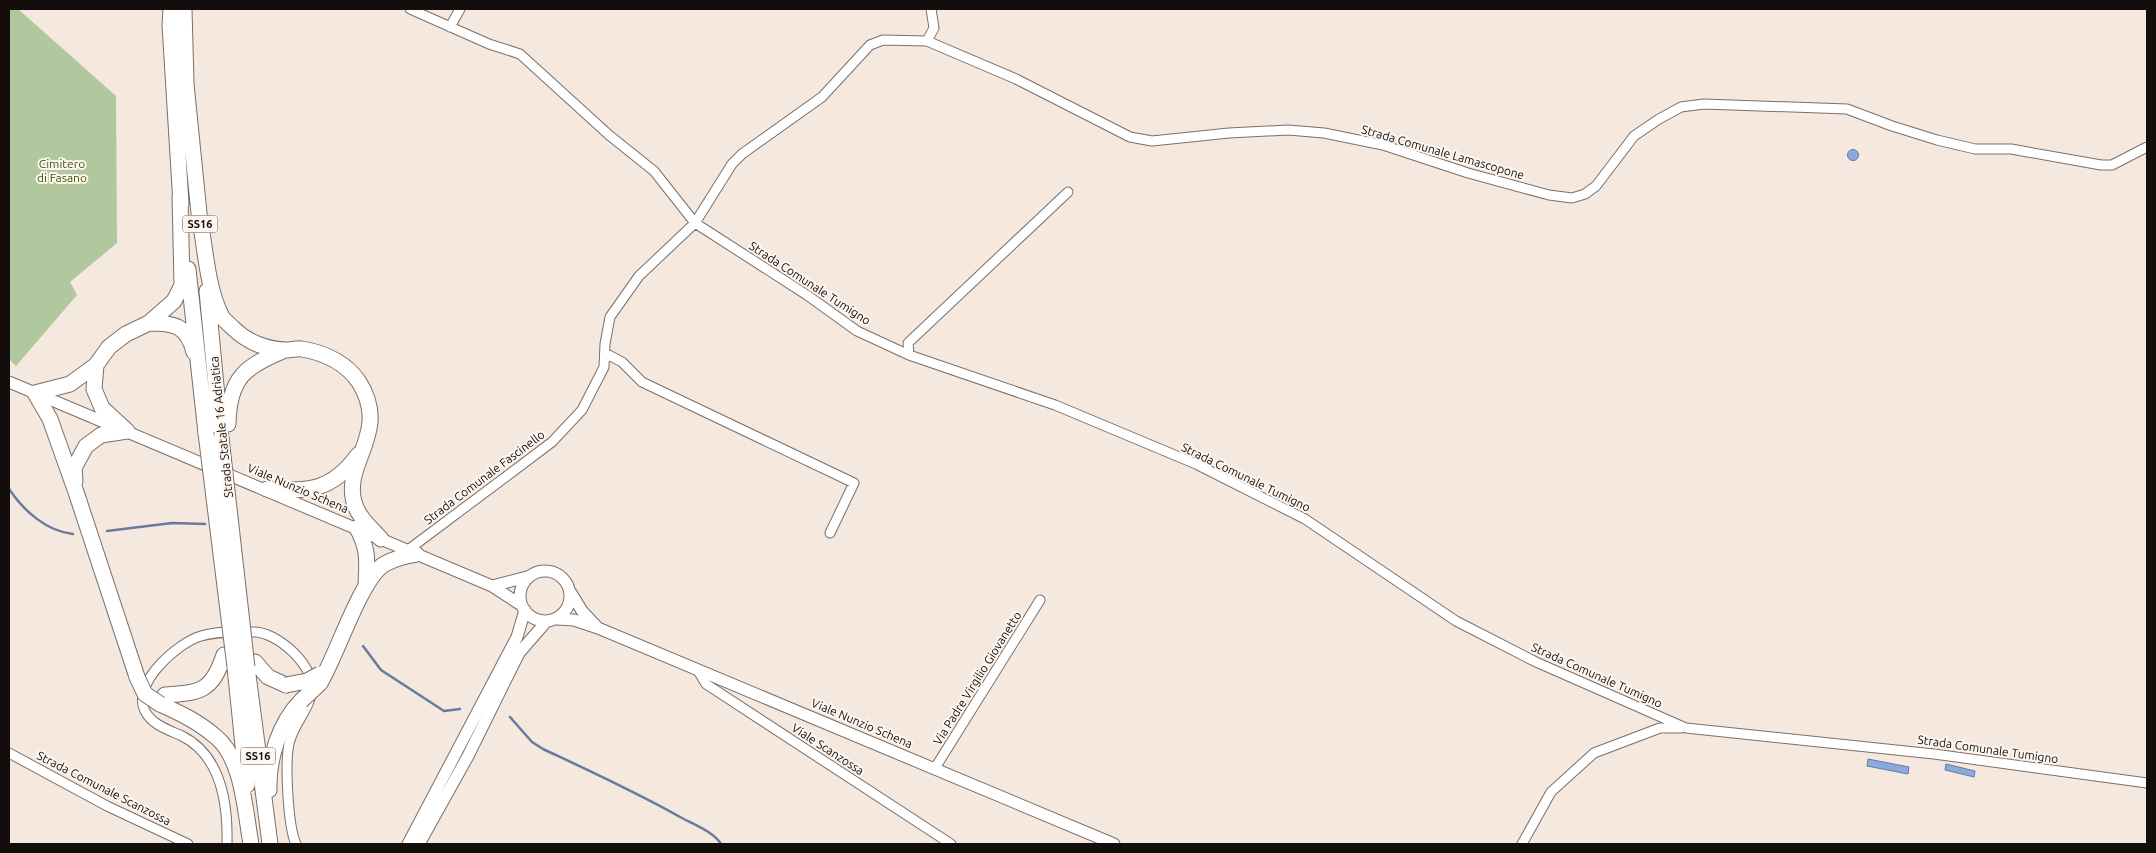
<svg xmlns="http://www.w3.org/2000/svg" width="2156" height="853" viewBox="0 0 2156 853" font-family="Ubuntu,sans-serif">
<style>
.green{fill:#b1c79d}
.water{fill:#8ca9dd;stroke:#687a9e}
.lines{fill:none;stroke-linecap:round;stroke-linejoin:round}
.stream{stroke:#687a9e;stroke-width:2.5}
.minor-casing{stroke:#7b6f67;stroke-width:11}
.tertiary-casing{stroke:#7b6f67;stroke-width:13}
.trunk-casing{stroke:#7b6f67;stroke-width:17}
.minor{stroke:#fff;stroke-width:9}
.tertiary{stroke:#fff;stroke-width:11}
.trunk{stroke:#fff;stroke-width:15}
.trunk-bridge-casing{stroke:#7b6f67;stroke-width:17;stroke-linecap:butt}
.trunk-bridge{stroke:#fff;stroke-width:15}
.labels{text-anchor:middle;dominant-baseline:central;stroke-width:4;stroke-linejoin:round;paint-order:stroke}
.shield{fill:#fef6f0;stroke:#5a5450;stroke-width:1}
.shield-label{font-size:11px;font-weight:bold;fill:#130e0b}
.street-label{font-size:12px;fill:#130e0b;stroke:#fef6f0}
.park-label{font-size:12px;fill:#375701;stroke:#fef6f0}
</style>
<rect width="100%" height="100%" fill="#f5e8de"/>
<path class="green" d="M9,9H18L116,96L117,243L70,282L77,295L16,366L9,359Z"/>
<path class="water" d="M1847.5 155a5.5 5.5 0 1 1 11 0a5.5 5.5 0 1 1-11 0Z
M1868,759L1909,767L1908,774L1867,766Z
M1946,764L1975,771L1974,777L1945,770Z"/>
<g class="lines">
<path class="stream" d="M9,489C24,511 46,531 73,534
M107,531L172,523L205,524
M363,646L381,670L444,711L460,709
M510,717L532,742L543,749C590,771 636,792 680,817C693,824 714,832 721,844"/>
<defs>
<path id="minor" d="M410,9L489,44L520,54L609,135L654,171L695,223L807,295L857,331L909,355L1055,405L1196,464L1305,519L1456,621L1536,662L1686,728L1934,754L2147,783
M450,27L460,9
M927,41L934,28L931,9
M605,353L622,362L642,382L854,483L830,533
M909,355L908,343L1068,192
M408,550L552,442L582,410L604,367L605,344L610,317L639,276L695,223L732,164L742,154L822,97L870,45L883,40L927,41L1016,79L1130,137L1152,141L1229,133L1288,130L1324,133L1383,145L1468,173L1549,195L1572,198L1585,194L1596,186L1634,136L1659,119L1681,107L1704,104L1847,109L1892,126L1937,140L1975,149H2011L2101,165H2112L2147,147
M697,669L706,684L951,844
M9,753L107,806L188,844
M935,768L1040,600
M227,844C228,804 222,756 182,736C169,730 152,725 145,711C131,684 177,643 201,636C218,631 236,632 253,632C276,631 313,664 312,688C311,707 296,721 290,740C284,758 288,827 296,844
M1522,844L1551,792L1594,753L1660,728H1681"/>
<path id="tertiary" d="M9,382L492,586L521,605
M520 596a25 25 0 1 1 50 0a25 25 0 1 1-50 0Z
M492,586L527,577
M571,593L582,611L597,627
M557,619L574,620L598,628L1114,844
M408,844L517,637L525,610
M419,844L468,756L519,653L546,622"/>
<path id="trunk" d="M171,9L170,25L181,204
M184,9L186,84L200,223
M199,214C205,245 207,289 222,317C225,321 229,324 233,328C247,342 267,350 287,350C292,350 297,348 302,349C325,353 346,363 359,382C391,433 343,461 354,502C358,517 371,528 381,539
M188,269L206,433
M207,291L221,438
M149,323C174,323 187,325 194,352
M96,365L94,389L102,408L127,431
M228,424C229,378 245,366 285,350
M75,481L74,468L86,446L101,435L127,431
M267,489C308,492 332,491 358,455
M357,528C369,550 367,561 366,586
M255,662L268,677L286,685
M235,667L247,785
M247,667L270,844
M137,677L76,492L50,419L35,393L70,384L96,365L109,347L126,334L149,323L174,301L182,285L180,196
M320,683C337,655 360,581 383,565C393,559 404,556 416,554
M165,695C201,693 212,691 224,655
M160,704C180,713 199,722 216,737C243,759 245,812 251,844
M269,790C268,760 279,723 301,701"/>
</defs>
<use href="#minor" class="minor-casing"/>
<use href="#tertiary" class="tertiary-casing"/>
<use href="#trunk" class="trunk-casing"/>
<use href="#minor" class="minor"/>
<use href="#tertiary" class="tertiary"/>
<use href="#trunk" class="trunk"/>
<defs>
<path id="trunk-bridge" d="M206,433L235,667
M221,438L247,667
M137,677L145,694L160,704
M286,685L307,681L320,674
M301,701L320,683"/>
</defs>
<use href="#trunk-bridge" class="trunk-bridge-casing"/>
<use href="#trunk-bridge" class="trunk-bridge"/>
</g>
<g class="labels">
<g class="shield">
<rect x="182.5" y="215.5" width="35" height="17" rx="4"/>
<rect x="240.5" y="747.5" width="35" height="17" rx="4"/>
</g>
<g class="shield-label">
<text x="200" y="224">SS16</text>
<text x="258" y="756">SS16</text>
</g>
<g class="street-label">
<text transform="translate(1443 152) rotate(16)">Strada Comunale Lamascopone</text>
<text transform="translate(810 283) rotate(33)">Strada Comunale Tumigno</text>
<text transform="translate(221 427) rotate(-96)">Strada Statale 16 Adriatica</text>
<text transform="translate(484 477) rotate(-37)">Strada Comunale Fascinello</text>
<text transform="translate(1246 477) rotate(26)">Strada Comunale Tumigno</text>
<text transform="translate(298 488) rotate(23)">Viale Nunzio Schena</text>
<text transform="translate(1597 675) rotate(24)">Strada Comunale Tumigno</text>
<text transform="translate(977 678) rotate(-58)">Via Padre Virgilio Giovanetto</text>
<text transform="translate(862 723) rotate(23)">Viale Nunzio Schena</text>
<text transform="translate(828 749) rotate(33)">Viale Scanzossa</text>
<text transform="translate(1988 749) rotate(8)">Strada Comunale Tumigno</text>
<text transform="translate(104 788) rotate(27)">Strada Comunale Scanzossa</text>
</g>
<g class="park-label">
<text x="62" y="163">Cimitero<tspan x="62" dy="14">di Fasano</tspan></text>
</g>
</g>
<rect width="2156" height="853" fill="none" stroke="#130e0b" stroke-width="20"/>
</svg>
